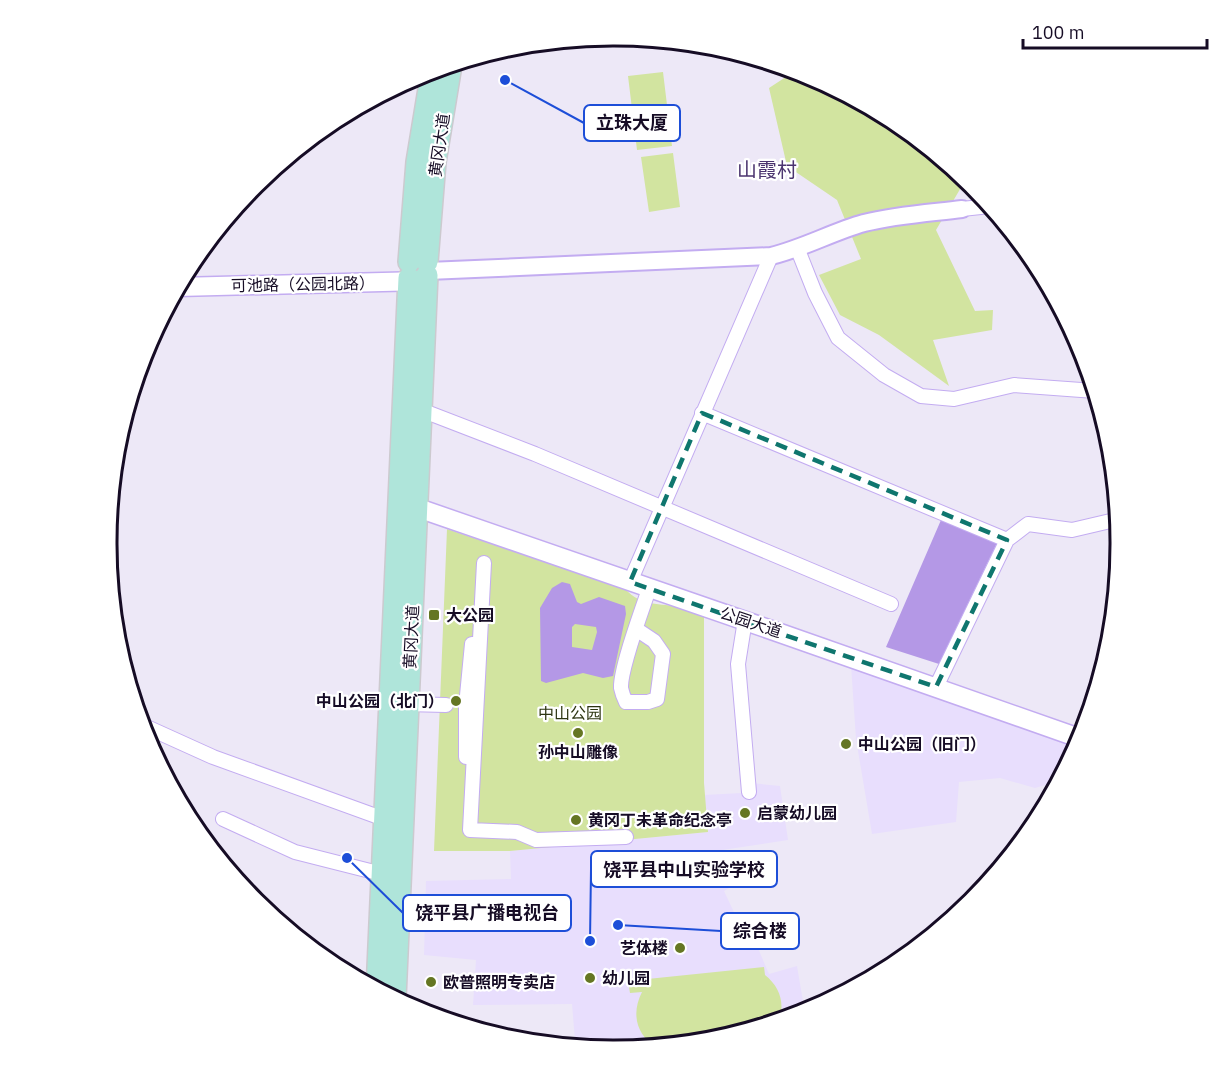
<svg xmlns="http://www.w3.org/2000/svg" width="1227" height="1087" viewBox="0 0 1227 1087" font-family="'IBM Plex Sans','Noto Sans SC',sans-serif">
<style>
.built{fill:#e8defd}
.green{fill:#d2e4a0}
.water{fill:#b498e6;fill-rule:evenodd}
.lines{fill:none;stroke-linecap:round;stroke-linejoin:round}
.minor-casing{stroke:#c3acf1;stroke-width:16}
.tertiary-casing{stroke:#c3acf1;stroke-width:20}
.secondary-casing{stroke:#c3acf1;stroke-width:21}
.primary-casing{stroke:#cccacf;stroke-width:24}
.minor{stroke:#fff;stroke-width:14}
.tertiary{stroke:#fff;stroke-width:16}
.secondary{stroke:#fff;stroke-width:18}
.primary{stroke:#afe5da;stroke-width:21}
.marked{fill:none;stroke:#0f766e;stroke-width:4.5;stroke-dasharray:12 8;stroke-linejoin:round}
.poi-dot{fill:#657623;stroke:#fff;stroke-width:2}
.labels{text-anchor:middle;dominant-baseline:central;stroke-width:4.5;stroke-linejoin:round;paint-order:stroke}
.street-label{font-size:16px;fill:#160c25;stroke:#fff}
.poi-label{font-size:16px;font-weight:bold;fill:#160c25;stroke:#fff;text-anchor:start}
.park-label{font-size:16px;fill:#2d3511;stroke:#fff}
.quarter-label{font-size:20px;fill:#4c3570;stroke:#fff}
.rim{fill:none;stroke:#160c25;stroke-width:3}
.leader{fill:none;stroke:#1d4ed8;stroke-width:2}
.callout-dot{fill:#1d4ed8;stroke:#fff;stroke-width:2}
.callout{fill:#fff;stroke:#1d4ed8;stroke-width:2}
.callout-label{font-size:18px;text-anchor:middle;font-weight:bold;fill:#160c25}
</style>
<rect width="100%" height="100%" fill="#ede8f7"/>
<path class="built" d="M851,665L1077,748L1059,781L1035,788L1000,778L959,782L956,822L872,834L856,739Z
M741,782L780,786L788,840L709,852L713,863L735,859L745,879L724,891L741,927L748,925L769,974L797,966L805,1013L712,1041L643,1048L642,1039L575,1040L572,1004L473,1005L476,960L424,955L426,881L511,879L510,851L708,832L704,795L742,793Z"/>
<path class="green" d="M795,71L808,75L896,122L966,179L936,230L975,311L993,310L992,330L933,340L949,386L879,335L840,315L819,275L861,259L837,200L787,166L769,88Z
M663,72L672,146L637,150L628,76Z
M673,153L680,207L649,212L641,157Z
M447,529L625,589C642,607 659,603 682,607C689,609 697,612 704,614V783L708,832L510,851H434Z
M764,967L765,975C780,987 785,1003 779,1021L712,1041L657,1047C636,1036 631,1013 642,992L630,993L628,981Z"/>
<path class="water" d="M941,520L997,543L939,664L886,647Z
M562,582L570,584L577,602L581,604L599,597L625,606L626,614L613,676L603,678L583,673L546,683L541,681L540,608L552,588ZM575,624L596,627L597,632L592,650L572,647V627Z"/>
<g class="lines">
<defs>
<path id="minor" d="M962,209L990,206
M798,250L815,293L838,338L884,375L921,396L954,399L1014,385L1095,391
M421,410L535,454L891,604
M702,413L1007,540L936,687
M1007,540L1028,524L1072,530L1119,519
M484,563L470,830L517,832L536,840L626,837
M630,582L771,256
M745,620L738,664L749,792
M636,629L654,641L663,654L657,699L648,702H626C624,698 622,693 621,688C620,669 642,610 649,589
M405,704L446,705
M140,724L213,757L387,820
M466,757V706L472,644
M223,819L295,852L386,875
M398,921L425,922"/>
<path id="tertiary" d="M428,271L771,256C804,248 832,232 864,223C896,215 929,213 962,209"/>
<path id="secondary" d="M178,287L422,281
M418,508C640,585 861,660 1082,739"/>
<path id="primary" d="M409,262L417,162L432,71
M427,262L435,162L451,65
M377,990L409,278
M395,999L427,275"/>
</defs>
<use href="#minor" class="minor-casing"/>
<use href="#tertiary" class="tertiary-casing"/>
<use href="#secondary" class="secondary-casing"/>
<use href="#primary" class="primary-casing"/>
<use href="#minor" class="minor"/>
<use href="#tertiary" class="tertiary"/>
<use href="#secondary" class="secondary"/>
<use href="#primary" class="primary"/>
</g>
<path class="marked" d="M702,413L1007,540L936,687L630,582Z"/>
<g class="poi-dot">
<rect x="428" y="609" width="12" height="12" rx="3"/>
<circle cx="456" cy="701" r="6"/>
<circle cx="578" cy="733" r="6"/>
<circle cx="846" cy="744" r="6"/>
<circle cx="745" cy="813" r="6"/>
<circle cx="576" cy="820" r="6"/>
<circle cx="680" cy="948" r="6"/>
<circle cx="590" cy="978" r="6"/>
<circle cx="431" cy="982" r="6"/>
</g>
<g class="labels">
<g class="street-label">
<text transform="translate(439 145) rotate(-82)">黄冈大道</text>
<text transform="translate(303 284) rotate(-1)">可池路（公园北路）</text>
<text transform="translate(751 622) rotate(18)">公园大道</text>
<text transform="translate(411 637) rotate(-87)">黄冈大道</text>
</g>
<g class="poi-label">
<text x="446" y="615">大公园</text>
<text x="444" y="701" text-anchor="end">中山公园（北门）</text>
<text x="858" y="744">中山公园（旧门）</text>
<text x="578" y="752" text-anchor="middle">孙中山雕像</text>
<text x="757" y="813">启蒙幼儿园</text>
<text x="588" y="820">黄冈丁未革命纪念亭</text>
<text x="668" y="948" text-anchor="end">艺体楼</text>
<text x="602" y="978">幼儿园</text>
<text x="443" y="982">欧普照明专卖店</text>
</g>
<g class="park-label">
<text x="570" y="713">中山公园</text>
</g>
<g class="quarter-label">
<text x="767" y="169">山霞村</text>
</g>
</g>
<path d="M0 0H1227V1087H0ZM613 46H614A496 496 0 0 1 1110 542V544A496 496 0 0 1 614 1040H613A496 496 0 0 1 117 544V542A496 496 0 0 1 613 46Z" fill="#fff" fill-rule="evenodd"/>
<path class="rim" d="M613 46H614A496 496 0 0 1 1110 542V544A496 496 0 0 1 614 1040H613A496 496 0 0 1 117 544V542A496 496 0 0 1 613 46Z"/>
<path class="leader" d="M505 80L584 123M590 941L591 869M347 858L403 913M618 925L721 931"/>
<g class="callout-dot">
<circle cx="505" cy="80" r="6"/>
<circle cx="590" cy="941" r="6"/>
<circle cx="347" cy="858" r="6"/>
<circle cx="618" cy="925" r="6"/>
</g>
<g class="callout">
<rect x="584" y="105" width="96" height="36" rx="6"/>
<rect x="591" y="851" width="186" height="36" rx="6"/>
<rect x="403" y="895" width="168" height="36" rx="6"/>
<rect x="721" y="913" width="78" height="36" rx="6"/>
</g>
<g class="callout-label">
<text x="632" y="129">立珠大厦</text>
<text x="684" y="876">饶平县中山实验学校</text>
<text x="487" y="919">饶平县广播电视台</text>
<text x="760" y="937">综合楼</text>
</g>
<path d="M1023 39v9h184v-9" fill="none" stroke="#160c25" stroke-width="3"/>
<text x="1032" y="39" font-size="18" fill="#160c25" stroke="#ffffff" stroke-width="4.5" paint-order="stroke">100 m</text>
</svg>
